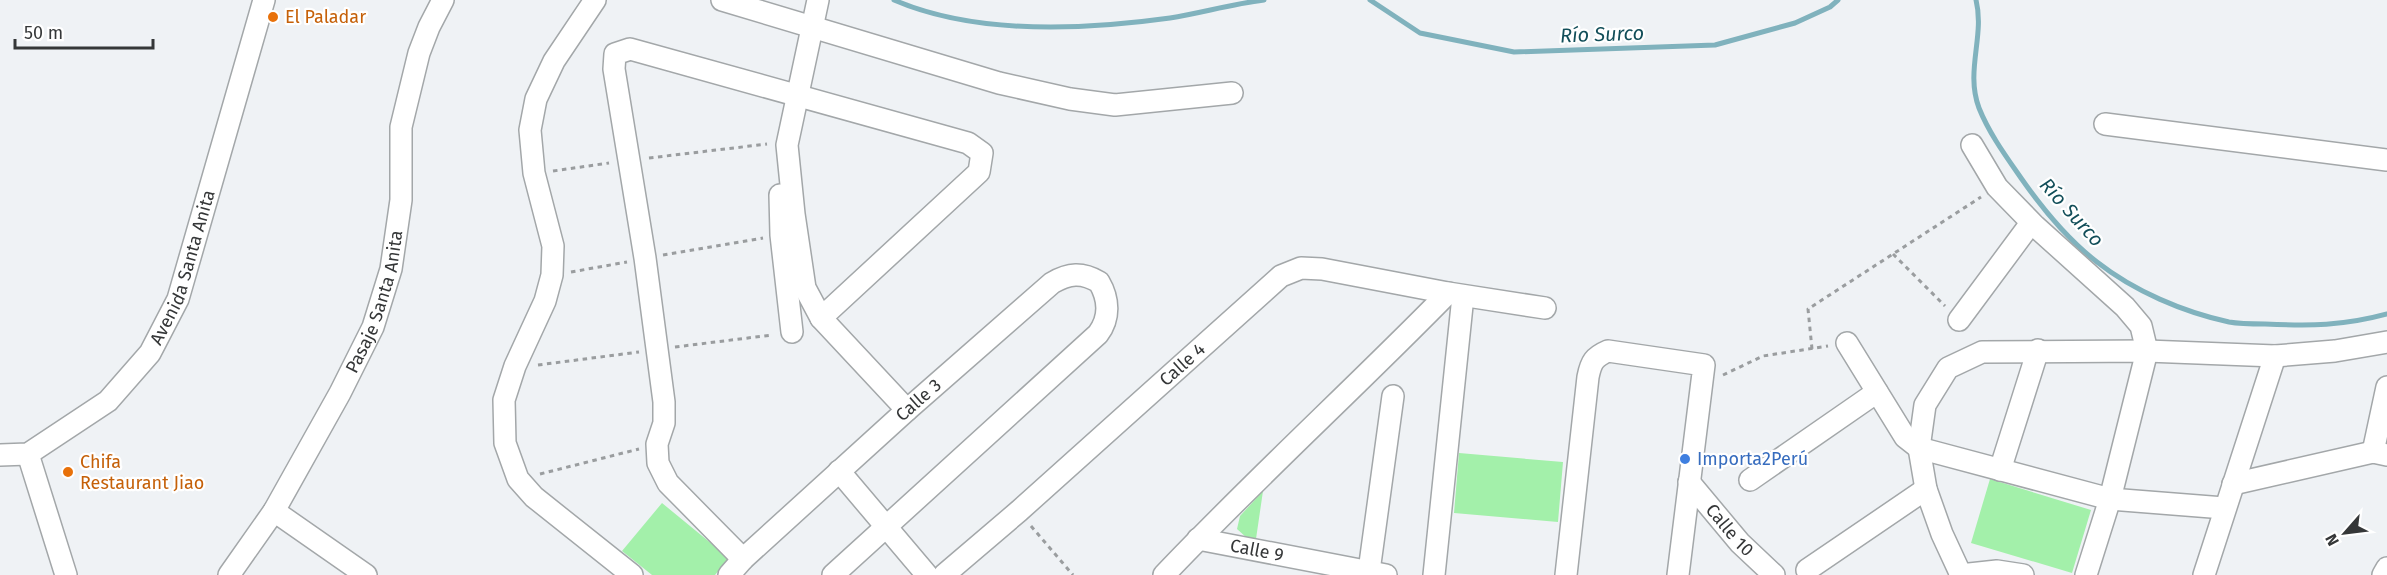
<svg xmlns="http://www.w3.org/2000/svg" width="2387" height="575" font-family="'Fira Sans',sans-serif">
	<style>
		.green { fill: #a3f0aa }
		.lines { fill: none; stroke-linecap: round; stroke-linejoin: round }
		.stream { stroke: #80b2bd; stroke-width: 5 }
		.minor-casing { stroke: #a3a7a9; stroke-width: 24 }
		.path { stroke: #9a9d9f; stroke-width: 3; stroke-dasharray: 4.5 4.5; stroke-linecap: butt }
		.minor { stroke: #fff; stroke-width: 21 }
		.food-dot { fill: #e8710a; stroke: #fff; stroke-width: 2 }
		.shop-dot { fill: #3f7fe0; stroke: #fff; stroke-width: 2 }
		.labels { text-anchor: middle; stroke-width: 4.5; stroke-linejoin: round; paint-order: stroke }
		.food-label { font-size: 18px; fill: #c56008; stroke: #fff; text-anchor: start }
		.street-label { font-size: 18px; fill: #353738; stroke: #fff }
		.shop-label { font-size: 18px; fill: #366cbe; stroke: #fff; text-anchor: start }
		.water-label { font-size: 20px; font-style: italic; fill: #124e59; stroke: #fff }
	</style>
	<rect width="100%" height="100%" fill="#eff2f5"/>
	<path class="green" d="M1459,453L1563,462L1558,522L1454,513Z
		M1990,479L2091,510L2072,573L1971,543Z
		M1263,491L1256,539L1247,538L1237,529L1240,516Z
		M662,503L729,558L715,575H652L622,551Z"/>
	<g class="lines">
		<path class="stream" d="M894,0C975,35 1084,30 1170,18C1201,13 1232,4 1264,0
			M1370,0L1420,33L1514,52L1715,45L1795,23L1830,7L1838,0
			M1976,0C1985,36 1965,71 1979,108C1989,133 2005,155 2021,178C2042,208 2067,239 2097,262C2134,291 2183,312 2229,322C2240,324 2254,324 2265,324C2310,326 2343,326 2387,314"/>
		<defs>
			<g id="minor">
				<path d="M595,0L554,61L536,99L530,130L534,173L553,246L552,275L545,301L515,366L504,400L505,443L518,479L534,497L632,575"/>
				<path d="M722,0L999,83L1070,99L1115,105L1232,93"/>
				<path d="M818,0L787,145L794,214L805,288L821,318L907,410"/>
				<path d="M2105,124L2387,160"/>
				<path d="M1972,145L1997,187L2035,226L2125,307L2141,326L2147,351L2110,499L2086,575"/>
				<path d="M780,195L781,235L792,332"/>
				<path d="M1959,320L2031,223"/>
				<path d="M1847,343L1905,437L1919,448L2110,499L2224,508"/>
				<path d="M2373,452L2387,387"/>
				<path d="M28,454L66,575"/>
				<path id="s1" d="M0,455L28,454L108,401L150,353L178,299L264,0"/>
				<path d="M2000,470L2038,350"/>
				<path d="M839,471L927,575"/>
				<path d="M1750,480L1877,392"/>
				<path id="s2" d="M1689,482L1740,543L1774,575"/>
				<path d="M2233,484L2373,452L2387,455"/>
				<path d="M274,511L366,575"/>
				<path id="s3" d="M1198,539L1386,575"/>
				<path d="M743,559L668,483L658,463L657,444L664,423V402L645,258L614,69L615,54L630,49L968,143L982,153L979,172L821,318"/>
				<path d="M1807,570L1926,489"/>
				<path d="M1369,571L1393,396"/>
				<path id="s4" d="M229,575L274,511L340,393L373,327L391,269L401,200V127L419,53L429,27L443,0"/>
				<path id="s5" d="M729,575L743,559L907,410L1052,283C1069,273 1082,272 1099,282C1109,299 1110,318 1098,334L833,575"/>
				<path id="s6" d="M944,575L1019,511L1281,276L1301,268L1322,269L1448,293L1545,308"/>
				<path d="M1164,575C1256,478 1354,389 1448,293"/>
				<path d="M1434,575L1463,296"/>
				<path d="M1566,575L1588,377C1591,362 1594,357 1608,351L1704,365L1678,575"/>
				<path d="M1960,575L1997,571L2023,575"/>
				<path d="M1961,575L1942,534L1926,489L1919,448L1925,405L1948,368L1982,352L2147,351L2275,356L2335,351L2387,342"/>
				<path d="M2204,575L2275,356"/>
				<path d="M2383,575L2387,568"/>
			</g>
		</defs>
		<use href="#minor" class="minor-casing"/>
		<path class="path" d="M649,158L767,144
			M553,171L609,163
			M1893,254L1945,306
			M663,255L763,238
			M571,272L627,262
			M675,347L772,335
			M1812,349L1808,309L1981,197
			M538,365L639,352
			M1723,375L1763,356L1828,346
			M540,474L639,449
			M1031,526L1073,575"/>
		<use href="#minor" class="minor"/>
	</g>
	<g class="food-dot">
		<circle cx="273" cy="17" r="6"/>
		<circle cx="68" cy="472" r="6"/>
	</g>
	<circle class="shop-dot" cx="1685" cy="459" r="6"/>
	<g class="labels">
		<g class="food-label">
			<text x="285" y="23">El Paladar</text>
			<text x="80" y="468">Chifa<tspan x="80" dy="21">Restaurant Jiao</tspan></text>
		</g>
		<g class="street-label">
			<text dy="6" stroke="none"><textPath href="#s1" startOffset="280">Avenida Santa Anita</textPath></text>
			<text dy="6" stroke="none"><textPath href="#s4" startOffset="312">Pasaje Santa Anita</textPath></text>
			<text dy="6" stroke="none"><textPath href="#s6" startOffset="318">Calle 4</textPath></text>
			<text dy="6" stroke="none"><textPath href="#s5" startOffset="258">Calle 3</textPath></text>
			<text dy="6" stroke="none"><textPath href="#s2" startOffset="63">Calle 10</textPath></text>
			<text dy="6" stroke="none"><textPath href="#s3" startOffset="60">Calle 9</textPath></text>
		</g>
		<g class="shop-label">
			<text x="1697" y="465">Importa2Perú</text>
		</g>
		<g class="water-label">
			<text transform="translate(1602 34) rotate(-2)" y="7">Río Surco</text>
			<text transform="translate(2072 212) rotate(48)" y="7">Río Surco</text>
		</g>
	</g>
	<g transform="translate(2345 533) rotate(242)" stroke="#ffffff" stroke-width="4.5" paint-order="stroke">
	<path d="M0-4.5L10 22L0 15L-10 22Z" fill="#353738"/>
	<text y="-9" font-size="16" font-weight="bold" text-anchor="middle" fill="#353738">N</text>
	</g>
	<path d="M15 39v9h138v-9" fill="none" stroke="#353738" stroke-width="3"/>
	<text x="24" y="39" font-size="18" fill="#353738" stroke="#ffffff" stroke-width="4.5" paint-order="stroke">50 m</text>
</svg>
